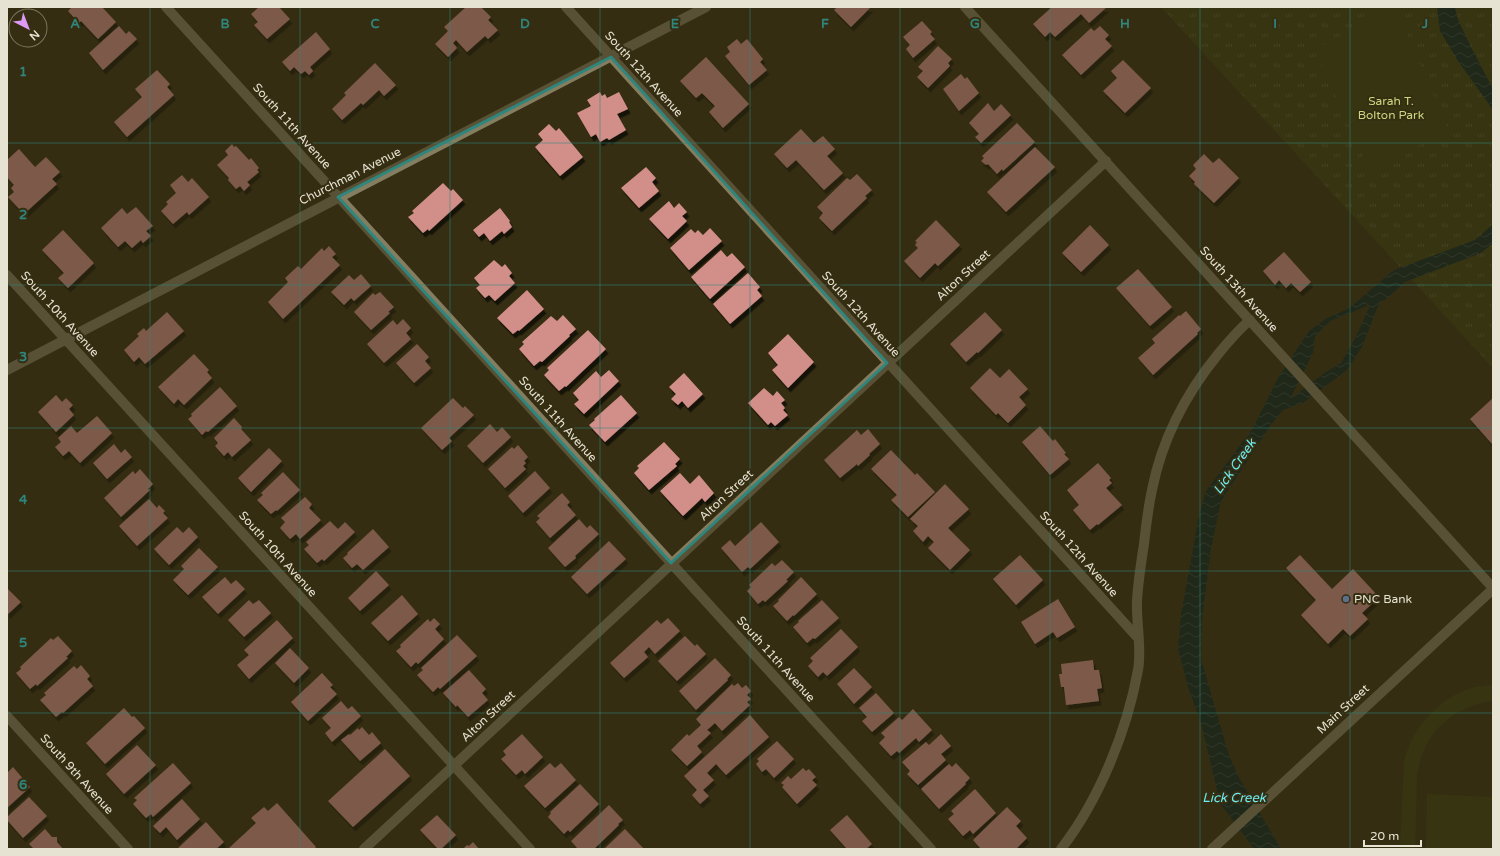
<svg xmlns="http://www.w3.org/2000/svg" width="1500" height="856" font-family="'Varela Round',sans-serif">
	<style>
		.grass { fill: url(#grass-tufts) }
		.pitch { fill: #3a3e11 }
		.water { fill: url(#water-waves); fill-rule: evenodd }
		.building { fill: #d28f8a; filter: url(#shadow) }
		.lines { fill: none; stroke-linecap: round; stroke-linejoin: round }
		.street { stroke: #847d5f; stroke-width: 10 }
		.secondary { stroke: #847d5f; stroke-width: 10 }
		.marked { fill: none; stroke: #2f867d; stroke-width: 3; stroke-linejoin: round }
		.grid { fill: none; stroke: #2f867d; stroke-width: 1; stroke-opacity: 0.55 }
		.service-dot { fill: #5c6f8a; stroke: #352e12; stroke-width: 1.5 }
		.labels { text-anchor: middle; stroke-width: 4; stroke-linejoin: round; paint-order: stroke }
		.street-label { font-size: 12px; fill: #e7e3d2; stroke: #352e12 }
		.park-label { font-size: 12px; fill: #ccd880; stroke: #352e12 }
		.poi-label { font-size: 12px; fill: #e7e3d2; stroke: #352e12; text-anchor: start }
		.water-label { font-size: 13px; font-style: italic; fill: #6dedf1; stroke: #352e12 }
		.grid-label { font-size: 13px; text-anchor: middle; font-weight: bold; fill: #2f867d; stroke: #352e12; stroke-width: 4; stroke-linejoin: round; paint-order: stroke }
	</style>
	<defs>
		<pattern id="grass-tufts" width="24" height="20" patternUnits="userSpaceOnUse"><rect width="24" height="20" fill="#3a3e11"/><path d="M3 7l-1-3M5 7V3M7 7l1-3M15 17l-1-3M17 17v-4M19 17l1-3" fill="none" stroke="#565a33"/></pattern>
		<pattern id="water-waves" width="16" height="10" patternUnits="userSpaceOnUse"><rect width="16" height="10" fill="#072324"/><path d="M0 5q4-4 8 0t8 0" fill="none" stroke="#2b4343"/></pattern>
		<filter id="shadow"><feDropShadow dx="2.5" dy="4.5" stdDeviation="0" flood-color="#0009"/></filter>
	</defs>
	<rect width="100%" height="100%" fill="#352e12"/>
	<path class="grass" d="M1161,7H1493V368Z"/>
	<path class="pitch" d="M1395,8L1449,130L1369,170L1315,49Z
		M1493,685V700C1452,708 1423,732 1417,775L1415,849H1400L1404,763C1410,731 1439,697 1472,688C1478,686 1486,686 1493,685Z
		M1427,794L1493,797V849H1426Z"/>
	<path class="water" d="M1437,7H1455L1458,20L1472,49L1493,89V110L1458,61L1440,31Z
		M1493,224V243L1481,253L1405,282L1385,300L1380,301L1362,347L1347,370L1303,403L1283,410L1270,426L1221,501L1211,549L1202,618L1201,659L1228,752L1238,776L1281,849H1254L1220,803L1201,723L1188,687L1178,649L1181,615L1199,515L1206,491L1253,428L1278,378L1309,331L1327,318L1348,309L1394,270L1475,240ZM1370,305L1356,337L1341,363L1326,372L1290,399L1313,353L1315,336L1330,321Z"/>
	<path class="building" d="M72,7H102L116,22L98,39L81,21L79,23L68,11Z
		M259,7H279L290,19L267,39L254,25L258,22L251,14Z
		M466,7H481L491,17L488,20L498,30L488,39L485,36L467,52L456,40L453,43L457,48L448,57L435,44L448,31L444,27Z
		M837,7H871L851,27L834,10Z
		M1052,7H1107L1089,23L1081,14L1055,37L1050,32L1045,37L1033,24Z
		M922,21L932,32L930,34L935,39L913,58L906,49L910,45L903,37Z
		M119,26L126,34L129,31L137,39L103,70L89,53Z
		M1100,26L1109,35L1105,39L1112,46L1081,75L1062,55L1091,28L1094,31Z
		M316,32L330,49L310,67L313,71L309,75L305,71L301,74L294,67L290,71L282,62Z
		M737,39L741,44L747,39L763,59L760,62L767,70L749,85L725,56L730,52L727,47Z
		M938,46L952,59L948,63L950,66L928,88L917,77L923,71L918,67Z
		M706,57L749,104L723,128L709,112L715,106L702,93L696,98L680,81Z
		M1123,60L1151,88L1125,113L1103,91L1117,78L1111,71Z
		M375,63L396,85L384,96L379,90L363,105L361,103L342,120L332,109L346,95L344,93Z
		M157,70L170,84L167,87L174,95L127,137L114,122L142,97L135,89Z
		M961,74L965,79L967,77L979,93L959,111L943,89Z
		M600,92L602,96L605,94L607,98L619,92L628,109L617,114L626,130L609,140L607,138L600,142L596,134L591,137L577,113L591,106L587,100Z
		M988,103L994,111L1001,104L1011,115L981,143L975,137L979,134L969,123Z
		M1017,123L1035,142L1003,171L1002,169L997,174L988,164L986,165L981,161L984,158L982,156Z
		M549,124L556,131L559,128L583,157L560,176L535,147L543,140L538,134Z
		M801,129L814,143L823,136L835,149L827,156L843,173L824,190L796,160L787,168L774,154Z
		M232,144L234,147L236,146L249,160L251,158L259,168L257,170L259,172L247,182L250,185L244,191L240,186L236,189L228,180L229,178L217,165L228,155L225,151Z
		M1035,147L1055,167L1006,212L987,192Z
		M19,149L35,167L46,157L60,172L52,179L57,184L24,214L8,197L14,192L11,188L14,185L7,177V160Z
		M1204,154L1213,163L1219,158L1239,178L1214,203L1194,184L1195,182L1189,176L1196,169L1193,165Z
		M646,167L656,178L652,182L659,191L639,208L621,188Z
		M857,174L872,190L865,196L867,198L832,231L819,218L823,213L817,207L847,178L850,180Z
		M182,175L188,182L192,178L209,197L189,215L187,212L173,224L161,211L168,204L166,202L176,193L170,185Z
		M443,183L451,191L453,189L463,200L429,231L428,229L423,233L408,217L414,213L412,211Z
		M669,201L674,208L679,203L687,212L682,216L687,221L668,239L649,219Z
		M136,207L153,226L146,231L151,236L143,243L141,240L132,248L125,241L118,247L101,228L122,208L127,214Z
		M500,208L510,221L509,222L512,227L504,234L502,231L490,241L484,233L479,237L473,230Z
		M936,220L960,245L938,266L935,263L920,278L904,261L918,248L915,245L917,242L915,241Z
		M1090,225L1109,245L1081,272L1062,253Z
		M710,228L722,241L689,270L670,248L691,229L695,233L698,230L703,235Z
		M63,230L94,263L68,288L58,278L64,273L42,250Z
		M329,246L336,254L332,257L340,265L283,319L268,302L288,282L285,278L298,266L301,269L322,248L324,251Z
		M721,250L727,257L732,253L745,267L710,299L691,277Z
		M1284,252L1311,282L1300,292L1291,283L1286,288L1279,280L1275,285L1263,271Z
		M494,260L502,267L505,264L512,273L509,276L515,283L495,301L489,295L485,298L476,288L480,285L474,278Z
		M1138,269L1172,307L1150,326L1116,288Z
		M748,273L760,287L757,290L762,296L730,324L713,304Z
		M361,274L371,286L354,301L351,298L344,305L331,292L349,275L354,280Z
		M527,290L544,309L519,331L518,330L513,334L497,318Z
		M380,292L394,307L388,312L390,313L371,330L354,312L373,293L375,295Z
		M1186,311L1201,329L1197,333L1198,334L1153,375L1138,358L1155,343L1152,339L1179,315L1180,316Z
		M167,312L184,331L145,364L139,357L134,362L124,350L139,336L137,334L144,328L146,331Z
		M985,312L1002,330L978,353L977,352L966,362L950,344Z
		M563,315L576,329L569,335L570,336L542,362L540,361L534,366L519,349L524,344L522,342L551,316L557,321Z
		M403,319L411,328L406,333L411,339L384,363L367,344L393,320L397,325Z
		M588,330L606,349L566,387L565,386L559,391L544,375L549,370L547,368Z
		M788,334L814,362L788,388L772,370L778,365L768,353Z
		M417,344L429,357L425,361L431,368L414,383L396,363Z
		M194,354L209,370L207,372L212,378L184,405L178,399L174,404L158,387Z
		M990,368L1000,378L1009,369L1028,389L1019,397L1026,405L1008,423L998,413L996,415L970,388Z
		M609,370L619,381L584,414L574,404L579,400L573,393L596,371L601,377Z
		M684,373L703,394L688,408L682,401L678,405L671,399L676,394L669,387Z
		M220,387L237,406L208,432L206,431L202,435L188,419L192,416L191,414Z
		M764,388L773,396L777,391L785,400L781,403L785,408L783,410L788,415L775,426L771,422L768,425L748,403Z
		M56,395L62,402L66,398L73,405L69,409L74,415L56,432L38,412Z
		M621,395L637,413L605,442L589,425L595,420L594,419Z
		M453,398L463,408L465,406L474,415L449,438L452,441L442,450L421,428Z
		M1493,398V445L1470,419Z
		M97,416L112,433L80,463L69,451L63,456L55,447L61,442L58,438L71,426L77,433Z
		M234,418L242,427L241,429L251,440L232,457L228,452L224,456L215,446L218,443L214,438Z
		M490,424L497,432L502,427L511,437L483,463L467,446Z
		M1040,426L1053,441L1055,439L1066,453L1064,454L1069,459L1050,475L1022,442Z
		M868,429L880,444L869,454L870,455L858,466L857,464L840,478L824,460L857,430L861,435Z
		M664,442L680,459L675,464L677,466L649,490L634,473L639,468L637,466Z
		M114,444L121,453L125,449L132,457L107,479L93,463Z
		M518,445L528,457L524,461L526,463L523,466L526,469L505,488L488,469L512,447L514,449Z
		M269,448L282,461L251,492L238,478Z
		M891,450L915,475L917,473L935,492L908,517L891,500L897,495L871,469Z
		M1098,463L1111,478L1109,480L1112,483L1106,488L1122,505L1098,525L1097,524L1090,530L1073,510L1079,505L1067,490Z
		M140,469L153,484L148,489L150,490L121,517L104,498L133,471L135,474Z
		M535,471L550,488L523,513L508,496Z
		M283,472L300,490L277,511L276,510L271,514L257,500L263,495L261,493Z
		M680,473L690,484L699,475L714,493L705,502L702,498L683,516L660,491Z
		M945,484L969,509L948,528L970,550L950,570L928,548L934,542L928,536L923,542L913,531L918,526L910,519Z
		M562,493L570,502L567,505L576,515L550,538L536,522L540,518L537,516Z
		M305,497L312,504L309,508L321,520L300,539L296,534L290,539L280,528L285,522L281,518Z
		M149,499L157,508L159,505L165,511L163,513L168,518L137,546L119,526Z
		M579,519L587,528L590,525L599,534L575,556L576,558L565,567L548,548Z
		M330,521L338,529L345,522L355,532L324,561L322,559L317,563L304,549L309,545L306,542Z
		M761,522L779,542L750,569L748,567L742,572L721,548L730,540L735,546Z
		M177,527L183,533L189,527L198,537L169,565L154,549Z
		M373,529L389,547L363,570L357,564L352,568L343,558L348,554L347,553Z
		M609,541L626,559L587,594L571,577Z
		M199,548L218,567L188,595L173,580L184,569L181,566Z
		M1020,555L1043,580L1016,605L993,579Z
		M1300,555L1332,589L1353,569L1379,597L1362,613L1368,619L1350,636L1343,629L1328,644L1301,615L1316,600L1286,568Z
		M782,560L794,572L786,580L788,581L765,602L763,600L758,604L747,591L751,587L749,585L772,563L775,566Z
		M376,571L389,585L360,611L348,598Z
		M225,577L231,584L236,580L245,589L218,614L202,597Z
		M801,577L817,594L794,616L793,615L787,621L773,606L779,601L778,600Z
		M7,588L21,602L7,615Z
		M402,595L418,614L388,641L371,623Z
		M1058,599L1075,627L1057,638L1053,632L1035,644L1021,622Z
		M249,600L253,604L259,600L271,613L244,637L228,620Z
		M822,600L839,618L815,639L813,638L807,643L793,627L799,622L798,621Z
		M434,618L440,624L435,629L444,639L418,664L416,662L411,667L396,651L401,647L400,645L428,619L430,622Z
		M668,618L680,631L655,654L649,647L644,652L648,657L624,678L610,663L657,620L661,624Z
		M277,620L293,638L249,679L237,665L249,655L244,650Z
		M841,629L858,647L827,676L823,672L818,677L808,666L813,661L810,658Z
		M457,635L477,656L440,689L438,687L433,692L417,675L423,670L421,668Z
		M58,636L72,651L66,657L68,658L37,686L36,684L30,689L16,673L21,669L20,667L51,638L53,640Z
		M685,636L695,646L697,644L706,654L677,681L658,661Z
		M290,648L309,668L294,683L275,663Z
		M715,658L731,675L727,679L728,680L696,710L679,691Z
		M1093,660L1094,670H1099L1102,688L1097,689L1099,701L1066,705L1064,687H1061L1059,674H1062L1061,664Z
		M81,665L90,676L87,679L93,686L63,713L62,712L56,717L40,700L46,695L44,693L74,666L77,669Z
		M854,668L872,687L854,704L837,684Z
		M469,670L486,689L482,693L488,700L468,717L457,705L456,707L443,693Z
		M322,673L333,685L330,687L337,694L308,721L291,702Z
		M738,683L742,688L746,685L751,691L747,695L751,699L747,702L750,705L722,731L715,723L707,730L711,733L697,746L702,752L687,766L671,750L687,734L689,736L701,725L696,719L732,684L734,686Z
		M876,693L894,713L872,732L862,721L867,717L859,708Z
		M341,701L348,709L352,706L361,716L332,742L325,733L331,728L322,718Z
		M124,708L132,717L134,716L145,728L105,764L86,743Z
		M913,709L932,730L919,742L916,738L899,753L897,751L891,756L879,743L885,737L881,733L899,717L902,720Z
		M750,715L769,737L726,775L716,764L707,773L714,780L703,790L709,796L700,804L692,795L697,790L684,776Z
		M362,727L369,735L372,732L381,743L360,761L341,740L349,734L350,735L358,728L359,730Z
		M522,734L543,757L525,774L522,770L516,775L501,759L506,755L503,751Z
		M941,734L951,746L941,754L946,760L918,785L907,774L910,771L902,762L926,742L929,745Z
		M777,741L794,759L774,778L766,769L762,772L756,764L759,761L757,759Z
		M137,745L156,765L124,794L106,774Z
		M385,749L410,776L353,827L328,801Z
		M173,763L191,783L153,817L151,814L146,818L133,804L137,800L134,798Z
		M550,763L555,768L561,763L576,780L545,808L524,786Z
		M956,763L970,778L965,783L966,784L939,809L921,789L949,764L952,767Z
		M13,767L30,787L7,808V773Z
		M803,768L806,771L809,769L816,777L812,780L817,785L797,804L782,787L784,785L781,783L788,776L791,779Z
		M580,784L599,804L570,832L568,830L564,834L548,817L551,813L550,812Z
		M975,789L996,813L973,834L970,830L963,836L948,819L954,814L951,811Z
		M29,797L47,816L23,838L7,820V817Z
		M182,799L200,819L177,840L166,827L160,833L153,826Z
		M277,803L316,847L314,849H230L229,848L256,823L251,818L264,807L268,811Z
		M609,805L623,820L618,824L619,825L594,849H578L571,841Z
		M1007,807L1021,821L1016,826L1027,838L1016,849H981L973,840Z
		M437,815L456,835L441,849H438L420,830Z
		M847,815L872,844L866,849H847L830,830Z
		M206,822L224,842L216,849H177Z
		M45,829L52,837H57V842L63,849H34L29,844Z
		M625,829L644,849H604Z
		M473,842L479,849H463L467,845L469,846Z"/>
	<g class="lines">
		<path class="street" d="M166,7L931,849
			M566,7L1138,638
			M7,275L530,849
			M364,849L1106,161
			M1061,849C1099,800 1127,731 1138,670C1142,649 1136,622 1137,601C1138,582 1141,563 1144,544C1146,526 1148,508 1152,490C1162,439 1187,392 1219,353C1229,341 1238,330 1250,320"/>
		<path class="secondary" d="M965,7L1493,588
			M7,370L706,7
			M7,716L128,849
			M1212,849L1493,589"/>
	</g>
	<path d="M0 0H1500V856H0ZM611,57L887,363L671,563L338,197Z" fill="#352e12" fill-opacity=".55" fill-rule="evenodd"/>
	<path class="marked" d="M611,57L887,363L671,563L338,197Z"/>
	<path class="grid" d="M150,7V849M300,7V849M450,7V849M600,7V849M750,7V849M900,7V849M1050,7V849M1200,7V849M1350,7V849M7,143H1493M7,285H1493M7,428H1493M7,571H1493M7,713H1493"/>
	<circle class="service-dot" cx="1346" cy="599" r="4"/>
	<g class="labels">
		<g class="street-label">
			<text transform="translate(644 74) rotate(48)" y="4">South 12th Avenue</text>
			<text transform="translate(292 126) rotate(48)" y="4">South 11th Avenue</text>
			<text transform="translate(350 176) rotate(-27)" y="4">Churchman Avenue</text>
			<text transform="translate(963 275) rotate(-43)" y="4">Alton Street</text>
			<text transform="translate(1239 289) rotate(48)" y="4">South 13th Avenue</text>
			<text transform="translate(60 314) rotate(48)" y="4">South 10th Avenue</text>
			<text transform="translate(861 314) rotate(48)" y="4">South 12th Avenue</text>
			<text transform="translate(558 419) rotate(48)" y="4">South 11th Avenue</text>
			<text transform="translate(726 495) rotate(-43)" y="4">Alton Street</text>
			<text transform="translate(278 554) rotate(48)" y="4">South 10th Avenue</text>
			<text transform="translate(1079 554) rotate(48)" y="4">South 12th Avenue</text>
			<text transform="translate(776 659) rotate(48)" y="4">South 11th Avenue</text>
			<text transform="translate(1343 709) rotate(-43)" y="4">Main Street</text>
			<text transform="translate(488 716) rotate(-43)" y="4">Alton Street</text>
			<text transform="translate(77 774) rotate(48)" y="4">South 9th Avenue</text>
		</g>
		<g class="park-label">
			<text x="1391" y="105">Sarah T.<tspan x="1391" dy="14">Bolton Park</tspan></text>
		</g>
		<g class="poi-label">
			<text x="1354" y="603">PNC Bank</text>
		</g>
		<g class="water-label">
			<text transform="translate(1234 466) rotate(-55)" y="5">Lick Creek</text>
			<text x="1234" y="802">Lick Creek</text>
		</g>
	</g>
	<g class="grid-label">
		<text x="75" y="28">A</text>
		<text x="225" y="28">B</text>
		<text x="375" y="28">C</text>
		<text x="525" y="28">D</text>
		<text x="675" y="28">E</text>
		<text x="825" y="28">F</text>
		<text x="975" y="28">G</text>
		<text x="1125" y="28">H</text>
		<text x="1275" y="28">I</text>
		<text x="1425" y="28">J</text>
		<text x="23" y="76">1</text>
		<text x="23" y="219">2</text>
		<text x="23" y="361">3</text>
		<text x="23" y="504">4</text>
		<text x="23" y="647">5</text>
		<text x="23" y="789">6</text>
	</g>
	<rect width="1500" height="856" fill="none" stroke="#e7e3d2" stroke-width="16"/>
	<g transform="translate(28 28) rotate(138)"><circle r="19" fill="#352e12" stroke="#7c765f"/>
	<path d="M0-3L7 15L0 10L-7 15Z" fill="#dc99f5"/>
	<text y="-6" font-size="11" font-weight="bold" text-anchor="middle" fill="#e7e3d2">N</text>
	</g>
	<path d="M1364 840v6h57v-6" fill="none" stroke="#e7e3d2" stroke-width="2"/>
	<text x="1370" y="840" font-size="12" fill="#e7e3d2" stroke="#352e12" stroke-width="3" paint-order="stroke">20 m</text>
</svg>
